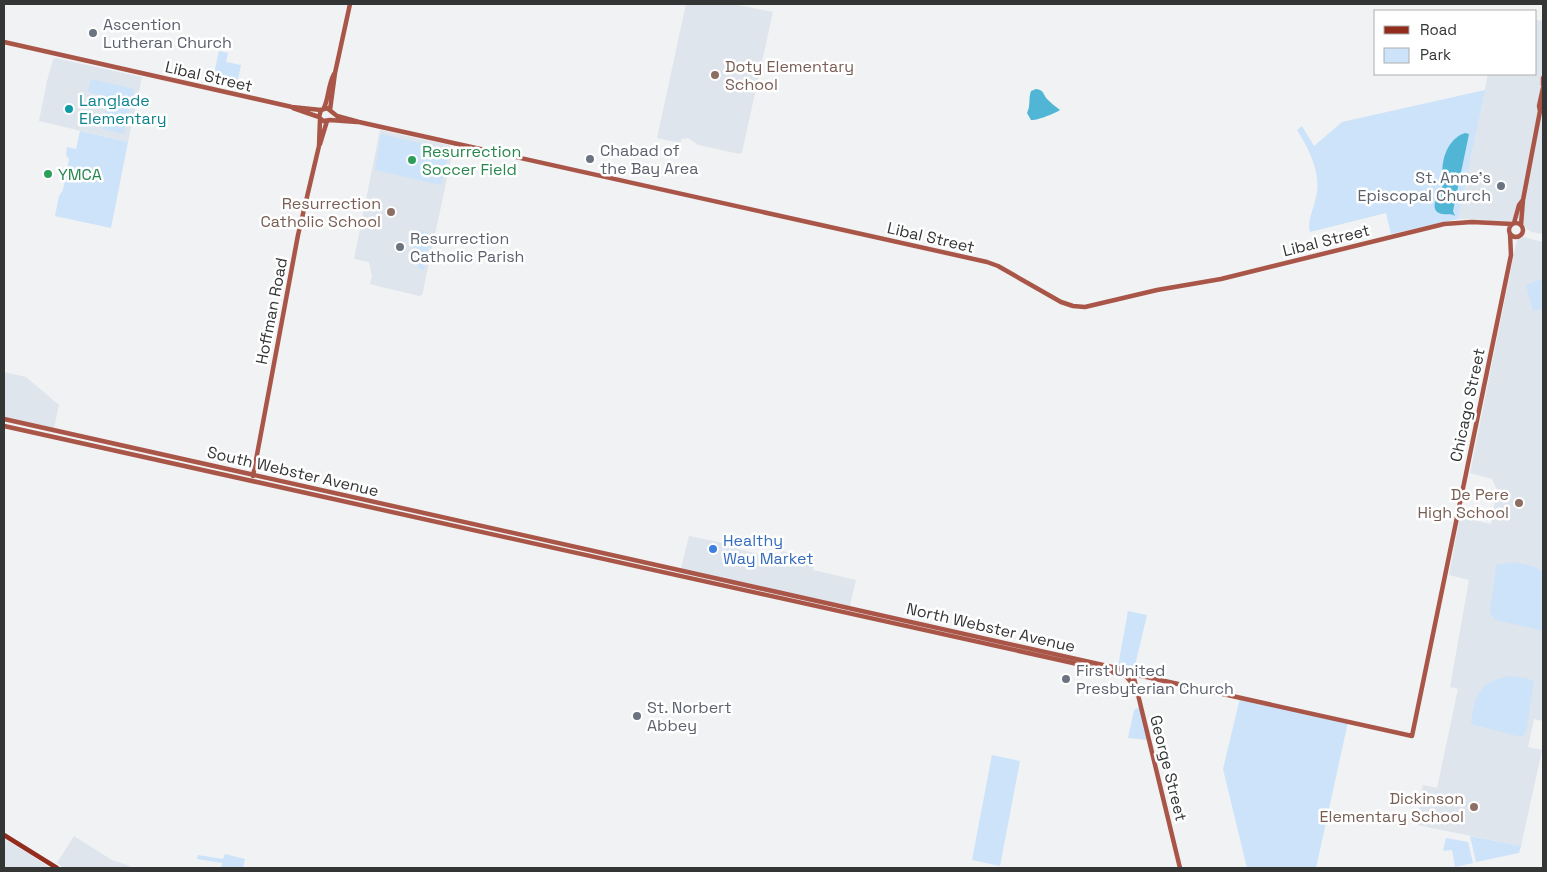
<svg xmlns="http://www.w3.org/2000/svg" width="1547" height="872" font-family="'Space Grotesk',sans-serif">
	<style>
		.built { fill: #dfe5ec }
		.green { fill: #cce3fa }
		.water { fill: #51b5d6 }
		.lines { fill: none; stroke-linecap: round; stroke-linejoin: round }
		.secondary { stroke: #a95648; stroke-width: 4.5 }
		.primary { stroke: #922d1e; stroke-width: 4.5 }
		.worship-dot { fill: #6b7280; stroke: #fff; stroke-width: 2 }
		.education-dot { fill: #8d6e63; stroke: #fff; stroke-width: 2 }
		.culture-dot { fill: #0f9aa8; stroke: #fff; stroke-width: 2 }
		.leisure-dot { fill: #2e9e5b; stroke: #fff; stroke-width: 2 }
		.shop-dot { fill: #3f7fe0; stroke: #fff; stroke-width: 2 }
		.labels { text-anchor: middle; stroke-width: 5; stroke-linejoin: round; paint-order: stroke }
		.worship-label { font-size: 16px; fill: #5b616d; stroke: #fff; text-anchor: start }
		.education-label { font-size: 16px; fill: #785e54; stroke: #fff; text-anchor: end }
		.street-label { font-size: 16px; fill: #343535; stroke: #fff }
		.culture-label { font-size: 16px; fill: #0d838f; stroke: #fff; text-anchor: start }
		.leisure-label { font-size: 16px; fill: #27864d; stroke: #fff; text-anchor: start }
		.shop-label { font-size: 16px; fill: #366cbe; stroke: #fff; text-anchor: start }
	</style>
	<rect width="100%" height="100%" fill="#f0f2f3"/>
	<path class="built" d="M686,4H733L773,12L742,152L740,154L698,145L688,138L682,139L680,143L657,138Z
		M1536,20L1543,21V234L1531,232L1526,228L1523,223L1515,221L1505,223L1483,220L1458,219L1488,74H1536Z
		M55,58L142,77L128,142L39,121L47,81L53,60Z
		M380,130L448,145L451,147L453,150L423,291L422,295L419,296L370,284L372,276L369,262L354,259Z
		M1523,237L1543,242V721L1534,719L1528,747L1542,750L1521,846L1417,825L1423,785L1437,788L1458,689L1450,687L1469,580L1449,575L1460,517L1491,524L1497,490L1492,479L1470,473L1516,244L1518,239Z
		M4,372L26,377L59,405L54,428L4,417Z
		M689,536L738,546V549L780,559L782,551L815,559L813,570L856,580L849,610L680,573Z
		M74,836L112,860L130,866L129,868H64L57,863Z
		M4,839L28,853L51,868H4Z"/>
	<path class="green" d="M219,51L228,53L226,62L241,65L236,89L212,83Z
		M91,79L134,89L124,134L102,129L109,97L88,92Z
		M1485,90L1458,219L1391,234L1386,213L1310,232C1307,221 1313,211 1315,201C1323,176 1310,151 1297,130L1302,126L1314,146L1342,122Z
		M80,131L128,142L111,228L55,216L59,196L63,190L69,159L66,155L67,147L76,149Z
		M381,134L450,150L441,185L375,170Z
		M419,230L431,234L424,270L419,269C414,255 410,244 419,230Z
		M1543,279V308L1533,311L1526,285Z
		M1514,562L1536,567L1543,573V628L1541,630L1495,620L1490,612L1496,565Z
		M1128,611L1147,615L1134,670L1118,666Z
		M1510,676L1526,678L1534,682L1526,733L1521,737L1471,724C1474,696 1479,681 1510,676Z
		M1240,698L1348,722L1316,868H1247L1223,769Z
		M1141,706L1149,740L1128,738L1134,710Z
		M992,755L1020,761L1000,866L972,860Z
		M1470,836L1521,846L1519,853L1476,862Z
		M1446,838L1468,842L1473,863L1455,867L1452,850L1443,851Z
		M225,854L245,859L243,868H221L222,863L197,859L198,855L223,859Z"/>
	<path class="water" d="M1036,89C1044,90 1043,94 1047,99C1051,103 1056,107 1060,110C1056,113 1036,121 1031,120L1027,113C1031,105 1028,99 1031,91Z
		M1465,133L1469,134L1453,211L1455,216C1450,213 1448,215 1443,214C1425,211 1441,191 1444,183C1439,165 1446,139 1465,133Z"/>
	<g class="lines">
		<path class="secondary" d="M4,42L292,107L321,110L327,108L337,116L359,122L987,262L998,266L1061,302L1073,306L1085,307L1157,290L1221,279L1444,224L1472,222L1512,224
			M1543,78V85
			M293,108L319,117
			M324,108C329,97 328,85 334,74
			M321,110L319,117L323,121L330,120L357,122
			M330,110L335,73L350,4
			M1540,111L1539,106L1543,88
			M320,144L327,121
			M1514,223L1519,205L1522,201
			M1509 230a7 7 0 1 1 14 0a7 7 0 1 1-14 0Z
			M1521,225L1523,200L1540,111L1543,104
			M4,419L1130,671L1133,674
			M4,426L1073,663L1124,675L1133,674L1412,736L1511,255L1510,234
			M253,476L298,235L319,146L320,119
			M1133,674L1180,868
			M1125,675L1131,682L1135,694"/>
		<path class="primary" d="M4,835L57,868"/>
	</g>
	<g class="worship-dot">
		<circle cx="93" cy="33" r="5"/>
		<circle cx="590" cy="159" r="5"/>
		<circle cx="1501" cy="186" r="5"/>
		<circle cx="400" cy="247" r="5"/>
		<circle cx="1066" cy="679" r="5"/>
		<circle cx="637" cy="716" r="5"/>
	</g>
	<g class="education-dot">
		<circle cx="715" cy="75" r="5"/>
		<circle cx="391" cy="212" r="5"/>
		<circle cx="1519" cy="503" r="5"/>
		<circle cx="1474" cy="807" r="5"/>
	</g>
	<circle class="culture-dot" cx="69" cy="109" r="5"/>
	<g class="leisure-dot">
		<circle cx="412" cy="160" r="5"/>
		<circle cx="48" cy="174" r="5"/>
	</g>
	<circle class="shop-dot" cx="713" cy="549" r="5"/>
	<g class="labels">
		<g class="worship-label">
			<text x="103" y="30">Ascention<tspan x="103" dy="18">Lutheran Church</tspan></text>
			<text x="600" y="156">Chabad of<tspan x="600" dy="18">the Bay Area</tspan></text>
			<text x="1491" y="183" text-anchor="end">St. Anne's<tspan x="1491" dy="18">Episcopal Church</tspan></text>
			<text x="410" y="244">Resurrection<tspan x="410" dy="18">Catholic Parish</tspan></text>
			<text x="1076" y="676">First United<tspan x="1076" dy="18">Presbyterian Church</tspan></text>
			<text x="647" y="713">St. Norbert<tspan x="647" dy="18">Abbey</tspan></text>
		</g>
		<g class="education-label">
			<text x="725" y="72" text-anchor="start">Doty Elementary<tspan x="725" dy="18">School</tspan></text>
			<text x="381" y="209">Resurrection<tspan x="381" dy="18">Catholic School</tspan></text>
			<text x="1509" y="500">De Pere<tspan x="1509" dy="18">High School</tspan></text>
			<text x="1464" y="804">Dickinson<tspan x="1464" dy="18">Elementary School</tspan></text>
		</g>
		<g class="street-label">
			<text transform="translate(209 76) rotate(13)" y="6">Libal Street</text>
			<text transform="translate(931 237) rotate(13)" y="6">Libal Street</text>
			<text transform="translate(1326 240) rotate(-14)" y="6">Libal Street</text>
			<text transform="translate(271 311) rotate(-79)" y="6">Hoffman Road</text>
			<text transform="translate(1467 405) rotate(-78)" y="6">Chicago Street</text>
			<text transform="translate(293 471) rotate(13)" y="6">South Webster Avenue</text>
			<text transform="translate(991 627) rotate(13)" y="6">North Webster Avenue</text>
			<text transform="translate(1169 768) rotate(76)" y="6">George Street</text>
		</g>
		<g class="culture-label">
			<text x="79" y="106">Langlade<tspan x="79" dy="18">Elementary</tspan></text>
		</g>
		<g class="leisure-label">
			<text x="422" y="157">Resurrection<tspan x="422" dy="18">Soccer Field</tspan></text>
			<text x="58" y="180">YMCA</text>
		</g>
		<g class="shop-label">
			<text x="723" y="546">Healthy<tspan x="723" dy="18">Way Market</tspan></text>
		</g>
	</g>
	<rect width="1547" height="872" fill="none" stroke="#343535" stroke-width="10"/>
	<rect x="1374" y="10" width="162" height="65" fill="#ffffff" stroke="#aeaeae"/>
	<rect x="1384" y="26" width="25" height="8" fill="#922d1e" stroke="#aeaeae"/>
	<text x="1420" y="35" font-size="15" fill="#343535">Road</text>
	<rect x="1384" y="48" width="25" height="15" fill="#cce3fa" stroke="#aeaeae"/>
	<text x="1420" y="60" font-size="15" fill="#343535">Park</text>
</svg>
